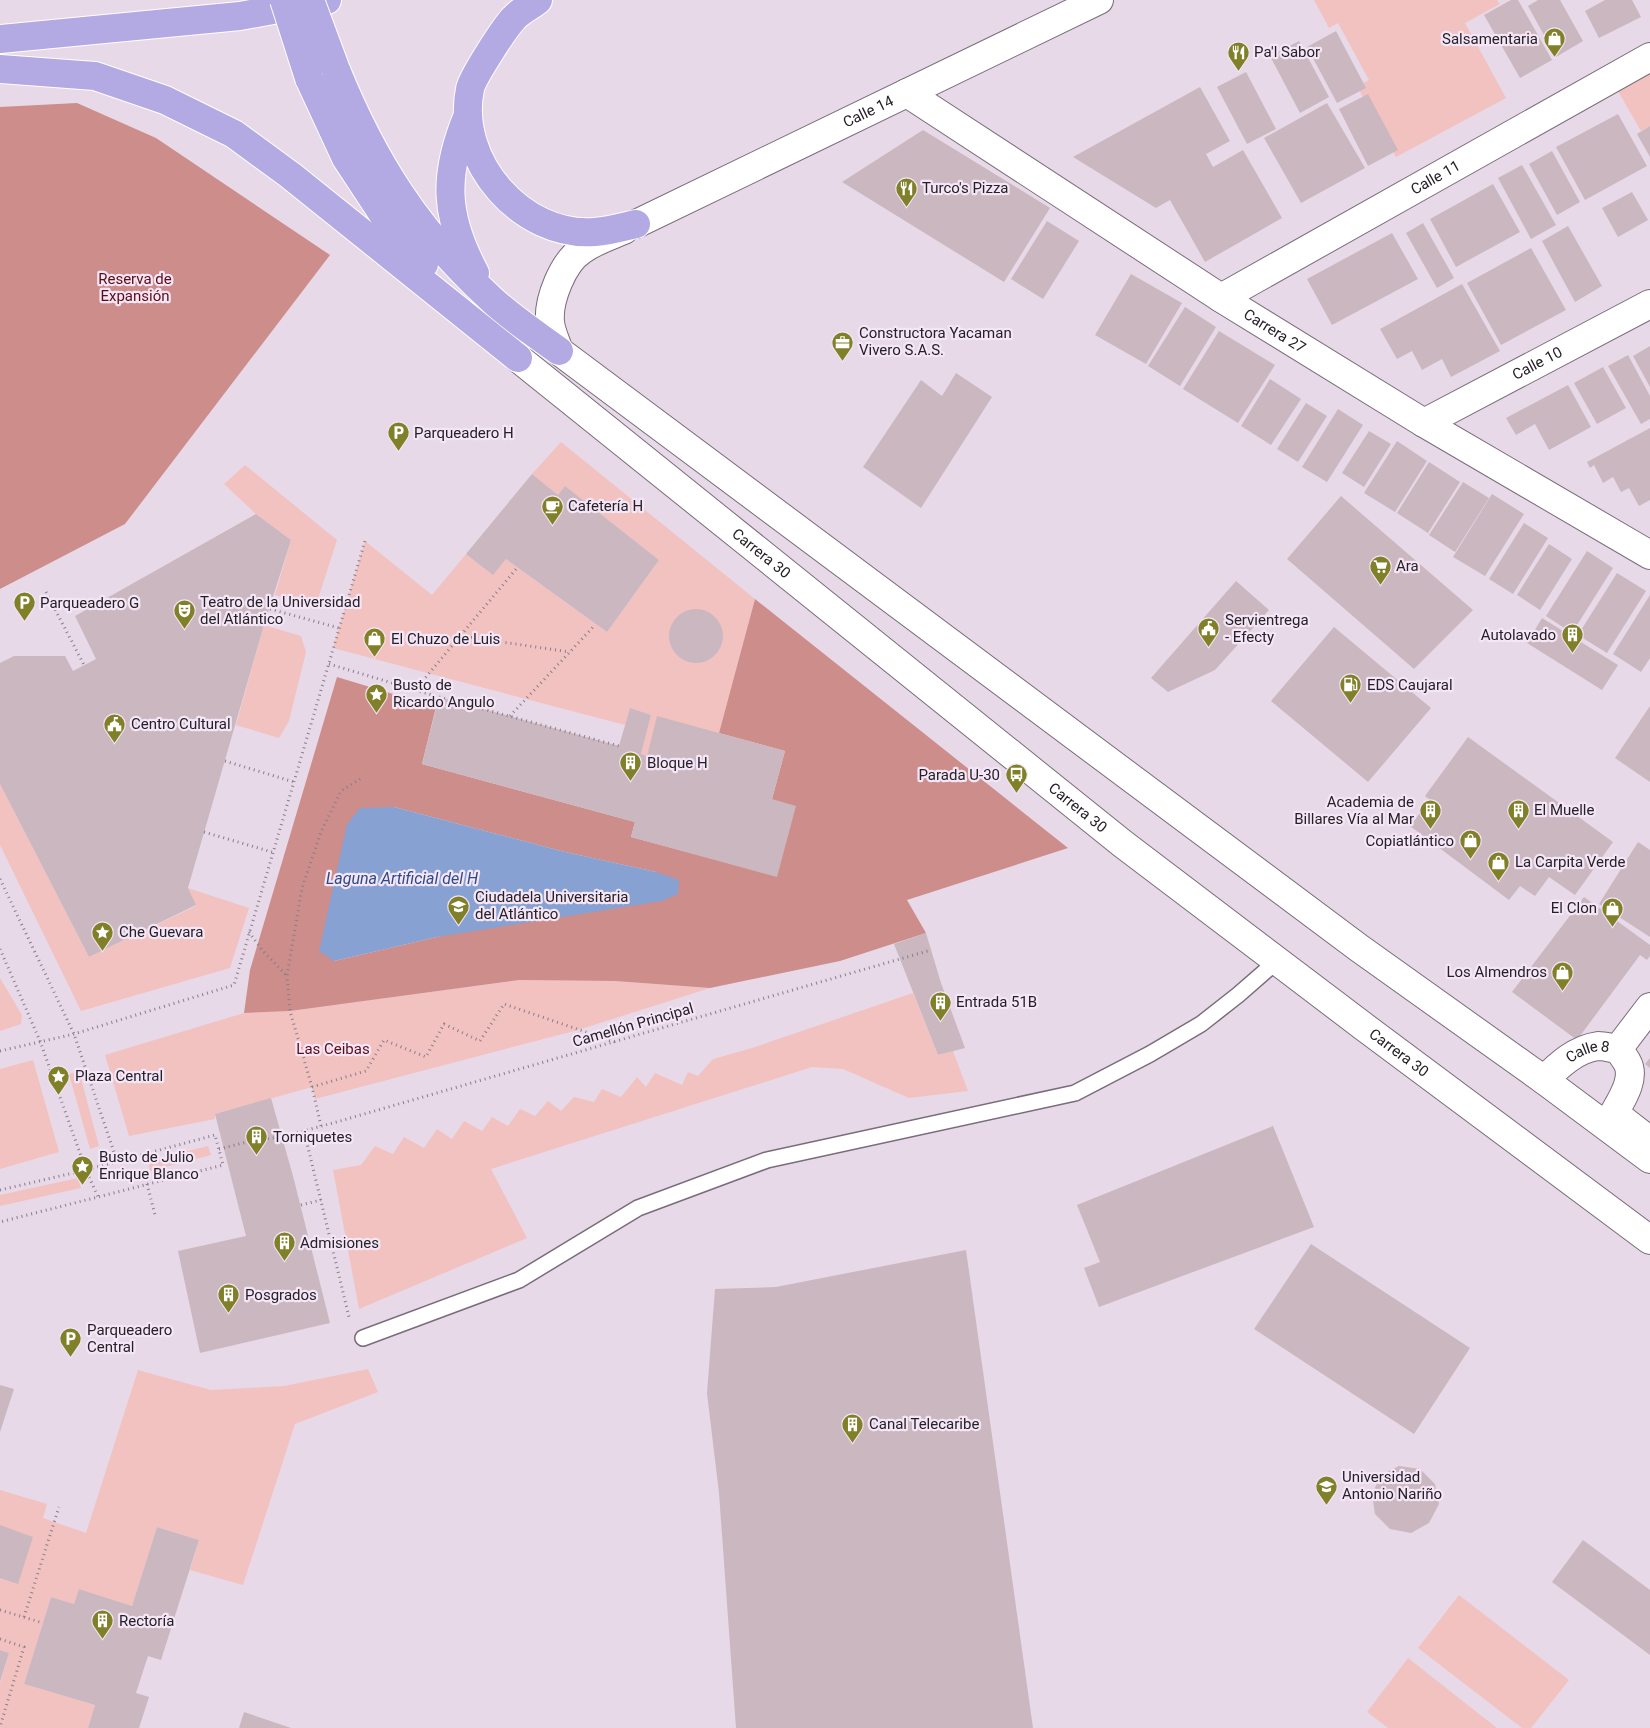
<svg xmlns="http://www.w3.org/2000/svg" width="1650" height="1728" font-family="Roboto,sans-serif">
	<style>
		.green { fill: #f2c2c1 }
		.forest { fill: #cd8d8b; fill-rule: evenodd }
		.water { fill: #87a1d3 }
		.building { fill: #cbb7bf }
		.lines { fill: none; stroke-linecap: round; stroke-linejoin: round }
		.service-casing { stroke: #796d7a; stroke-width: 18 }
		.minor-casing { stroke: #796d7a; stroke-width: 30 }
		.tertiary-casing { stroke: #796d7a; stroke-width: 30 }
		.secondary-casing { stroke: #796d7a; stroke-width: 30 }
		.trunk-casing { stroke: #fff; stroke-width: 30 }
		.path { stroke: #887e89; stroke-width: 3; stroke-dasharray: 1 4; stroke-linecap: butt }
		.service { stroke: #fff; stroke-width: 15 }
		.minor { stroke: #fff; stroke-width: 28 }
		.tertiary { stroke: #fff; stroke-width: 28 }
		.secondary { stroke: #fff; stroke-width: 28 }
		.trunk { stroke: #b4aae3; stroke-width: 28 }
		.trunk-bridge-casing { stroke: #fff; stroke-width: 30; stroke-linecap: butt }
		.trunk-bridge { stroke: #b4aae3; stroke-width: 28 }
		.labels { text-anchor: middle; stroke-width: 4.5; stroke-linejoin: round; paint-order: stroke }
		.poi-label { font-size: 15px; fill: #262127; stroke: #f4e6f6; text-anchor: start }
		.street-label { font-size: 15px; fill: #262127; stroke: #f4e6f6 }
		.park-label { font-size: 15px; fill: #5b0d16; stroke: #f4e6f6 }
		.water-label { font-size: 16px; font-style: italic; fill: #2c4a88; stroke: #f4e6f6 }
	</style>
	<rect width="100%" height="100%" fill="#e7d9e8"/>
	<path class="green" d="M1314,0H1497L1500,4L1465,23L1506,98L1396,157L1357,86L1369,80L1338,23L1329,28Z
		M1650,67V126L1641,131L1615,86Z
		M561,442L755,599L719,733L658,717L647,756L641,754L651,715L630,709L625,725L333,648L365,541L432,595L466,554L493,574L506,559L607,632L659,560L566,487L558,495L532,474Z
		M245,465L337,540L316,605L275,595L291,540L256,514L224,484Z
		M264,625L301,636L306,652L289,721L279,738L236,725Z
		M0,784L89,957L196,906L188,888L249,908L230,968L81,1011L0,845Z
		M0,978L22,1015L21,1024L0,1031Z
		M519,980L615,981L710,988L578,1030L315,1099L312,1087L215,1114V1119L129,1136L105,1055L244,1013L290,1011Z
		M913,993L938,1055L953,1051L968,1091L909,1098L843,1069L812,1067L491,1169L527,1238L359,1309L333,1170L361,1165L375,1146L393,1154L404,1137L424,1148L437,1129L452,1139L464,1121L482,1131L492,1117L508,1126L520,1109L535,1116L548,1101L561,1111L574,1097L594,1102L602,1089L621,1097L637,1077L646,1087L655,1073L682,1085L688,1072L698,1076L713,1059L752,1048Z
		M33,1060L59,1152L0,1169V1069Z
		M79,1071L99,1146L90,1149L69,1074Z
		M208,1146L211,1155L150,1171L148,1161Z
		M78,1178L81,1188L0,1206V1195Z
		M368,1369L378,1392L295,1424L243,1585L190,1570L199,1540L157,1527L132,1606L79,1589L74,1604L51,1597L24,1684L95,1705L88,1728H0V1684L9,1653L0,1650V1490L47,1504L43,1518L86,1533L138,1370L211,1390L284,1386Z
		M1459,1595L1569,1680L1531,1728H1522L1418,1648Z
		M1408,1658L1497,1728H1388L1367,1712Z"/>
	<path class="forest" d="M77,103L156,138L330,255L125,524L0,589V107Z
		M755,599L1068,848L907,900L926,933L840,961L710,988L615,981L519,980L290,1011L244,1013L250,970L337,677L436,707L422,764L635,822L631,837L777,876L772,799L785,751L719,733ZM394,807L565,852L656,872L437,937L334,961Z"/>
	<path class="water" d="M394,807L565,852L656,872L679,880L678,894L662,901L437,937L334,961L319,951L347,824L360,808Z"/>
	<path class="building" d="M1511,0H1518L1552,60L1520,78L1484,15Z
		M1538,0H1560L1583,41L1556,57L1528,6Z
		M1605,0H1632L1641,17L1599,38L1585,11Z
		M1336,31L1366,88L1337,103L1307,47Z
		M1299,41L1329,97L1300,113L1270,56Z
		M1246,72L1276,129L1247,144L1217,87Z
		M1200,87L1230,141L1206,154L1213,167L1243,150L1282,218L1205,262L1170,200L1156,208L1073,157Z
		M1368,94L1398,150L1368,166L1339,109Z
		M1327,103L1365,168L1301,203L1264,138Z
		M1618,114L1647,166L1585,200L1556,147Z
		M1650,126V157L1637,134Z
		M923,130L1050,208L1004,282L842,182Z
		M1552,151L1580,202L1557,215L1529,164Z
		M1522,165L1556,225L1531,239L1498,178Z
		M1493,184L1520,232L1456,267L1430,219Z
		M1632,192L1648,220L1618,237L1602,208Z
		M1047,221L1079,241L1043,299L1011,279Z
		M1423,223L1454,278L1437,288L1406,233Z
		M1568,226L1602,286L1575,302L1542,241Z
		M1392,233L1418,279L1332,325L1307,279Z
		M1531,248L1566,310L1501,345L1467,283Z
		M1131,274L1182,303L1146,364L1095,335Z
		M1462,284L1500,351L1451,377L1442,359L1422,370L1412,351L1397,359L1380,329Z
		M1185,307L1216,327L1180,386L1148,366Z
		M1219,331L1275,365L1238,423L1183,389Z
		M1650,346V387L1633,356Z
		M1628,355L1650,396V419L1641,424L1608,366Z
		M1603,367L1626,408L1597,424L1574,383Z
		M956,373L992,397L921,508L863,467L921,380L942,396Z
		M1270,379L1301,399L1271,445L1241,426Z
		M1568,385L1591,427L1549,450L1535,424L1516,435L1506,418Z
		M1306,403L1327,416L1298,462L1277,449Z
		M1338,409L1363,425L1327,482L1302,467Z
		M1650,428V500L1639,506L1629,488L1621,492L1613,477L1603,483L1594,465L1590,468L1587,462Z
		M1369,431L1391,444L1364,487L1342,473Z
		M1397,441L1427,461L1395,512L1364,493Z
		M1429,462L1460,482L1428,533L1397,513Z
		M532,474L558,495L565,486L659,560L607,632L506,559L493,575L466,554Z
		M1463,482L1489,498L1455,552L1429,535Z
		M1492,494L1524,514L1485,576L1453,557Z
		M1341,496L1473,610L1414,669L1287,559Z
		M256,514L291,540L264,625L188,888L196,905L89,957L0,784V663L14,656H65L73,671L96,659L75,616Z
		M1524,523L1548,538L1513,594L1489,579Z
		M1549,544L1572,559L1540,610L1517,595Z
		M1587,551L1613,568L1572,633L1546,616Z
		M1617,573L1646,591L1607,653L1578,635Z
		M1236,581L1269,610L1215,670L1168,692L1151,678Z
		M1650,595V658L1641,672L1613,654Z
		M669 636a27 27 0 1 1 54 0a27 27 0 1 1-54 0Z
		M1542,618L1618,665L1602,690L1527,643Z
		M1334,627L1431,708L1368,782L1271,701Z
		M439,697L619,746L630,708L651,715L641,754L647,756L657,716L785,751L772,799L796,806L777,877L631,837L635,822L422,764Z
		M1650,706V782L1615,758Z
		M1468,737L1613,842L1575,895L1549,877L1535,896L1520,886L1509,900L1410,826L1420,813L1424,816L1434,803L1425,796Z
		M1638,842L1650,850V937L1599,904Z
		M1584,897L1650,945V956L1647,960L1640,955L1577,1040L1512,992Z
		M926,933L941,983L965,1048L938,1055L894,944Z
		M1650,1058V1068L1645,1064Z
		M271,1098L293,1176L330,1323L200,1353L178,1251L246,1236L215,1114Z
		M1273,1126L1314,1227L1099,1307L1084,1268L1100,1262L1077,1205Z
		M1311,1244L1470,1348L1414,1434L1254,1329Z
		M966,1250L1033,1728H736L719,1493L707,1393L715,1289L776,1287Z
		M0,1385L14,1389L0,1432Z
		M1399,1466L1420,1469L1435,1484L1439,1504L1429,1523L1411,1533L1390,1529L1375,1514L1372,1494L1381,1475Z
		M0,1525L33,1537L18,1584L0,1578Z
		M157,1527L199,1540L161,1660L148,1656L136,1693L149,1697L139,1728H88L95,1705L24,1684L51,1597L74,1604L79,1589L132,1606Z
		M1583,1540L1650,1590V1655L1552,1582Z
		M0,1650L9,1653L0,1682Z
		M244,1712L291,1728H239Z"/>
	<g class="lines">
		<defs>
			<path id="service" d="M363,1338L519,1280L638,1208L767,1160L1075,1093L1150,1054L1201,1024L1238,995L1277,961"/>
			<g id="minor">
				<path id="s1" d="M907,93L1221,298L1424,423L1650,555"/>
				<path id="s2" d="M1221,298L1650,57"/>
				<path id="s3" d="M1424,423L1650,304"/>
				<path d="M1618,1049C1621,1053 1624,1057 1627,1062C1636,1078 1622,1099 1614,1113L1650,1141"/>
				<path d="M1618,1049L1650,1007"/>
				<path id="s4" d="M1544,1080C1559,1065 1576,1049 1598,1046C1604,1046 1611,1048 1618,1049"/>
			</g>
			<g id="tertiary">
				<path id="s5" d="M636,224L1099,0"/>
			</g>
			<g id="secondary">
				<path d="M624,230C610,236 594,241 582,250C563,262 548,300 550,322C551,332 556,342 559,351L1359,948L1544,1080L1650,1159"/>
				<path id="s6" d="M518,358L1123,844L1363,1026L1650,1240"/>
			</g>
			<path id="trunk" d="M538,0C531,6 520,11 514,18C505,27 472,78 470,89C455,161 522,238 595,232C609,231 623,227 636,224
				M0,39L240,16L327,0
				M0,69L95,76L165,100L234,134L290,175L518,358
				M336,70C373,161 417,231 490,298C511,318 536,334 559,351
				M309,78L346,158L394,231L424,264
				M468,115C443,175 444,215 475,273"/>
		</defs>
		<use href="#service" class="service-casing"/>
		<use href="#minor" class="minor-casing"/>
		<use href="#tertiary" class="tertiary-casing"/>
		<use href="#secondary" class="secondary-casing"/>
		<use href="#trunk" class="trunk-casing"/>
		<path class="path" d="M46,592L84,665
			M270,609L339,628
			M461,636L570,652
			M329,664L439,697L619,746
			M416,689L517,568
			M510,716L595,625
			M225,761L294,782
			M204,832L272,852
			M0,879L74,1034L117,1161
			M249,932L262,950L287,976
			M0,949L40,1041L86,1170L98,1197
			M0,1051L74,1034L234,985L365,541
			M312,1087L366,1071L384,1040L426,1057L444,1024L480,1041L504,1004L615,1042
			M321,1126L312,1087L290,1011L287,976L302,888L321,832L341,791L360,779
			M304,1131L349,1317
			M219,1149L255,1140L282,1137L340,1121L931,950
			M147,1184L155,1215
			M0,1190L86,1170L215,1135L223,1165L0,1222
			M301,1205L321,1200
			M0,1610L43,1623
			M24,1617L59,1507
			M0,1639L24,1647L0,1727"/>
		<use href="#service" class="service"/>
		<use href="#minor" class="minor"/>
		<use href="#tertiary" class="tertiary"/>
		<use href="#secondary" class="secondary"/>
		<use href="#trunk" class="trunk"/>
		<defs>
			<path id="trunk-bridge" d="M284,0L309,78
				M310,0L336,70"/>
		</defs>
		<use href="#trunk-bridge" class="trunk-bridge-casing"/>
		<use href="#trunk-bridge" class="trunk-bridge"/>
	</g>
	<defs>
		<symbol id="shop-pin" viewBox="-11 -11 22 30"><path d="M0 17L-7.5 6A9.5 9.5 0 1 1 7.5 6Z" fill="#808028" stroke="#f4e6f6"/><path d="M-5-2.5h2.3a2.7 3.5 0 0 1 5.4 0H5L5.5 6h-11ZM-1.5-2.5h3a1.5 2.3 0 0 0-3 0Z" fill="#fff"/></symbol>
		<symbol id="restaurant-pin" viewBox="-11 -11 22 30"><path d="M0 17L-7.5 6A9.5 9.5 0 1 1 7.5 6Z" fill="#808028" stroke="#f4e6f6"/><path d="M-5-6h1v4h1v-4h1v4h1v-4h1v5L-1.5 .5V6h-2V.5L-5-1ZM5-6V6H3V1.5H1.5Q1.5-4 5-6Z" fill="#fff"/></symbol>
		<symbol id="office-pin" viewBox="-11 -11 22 30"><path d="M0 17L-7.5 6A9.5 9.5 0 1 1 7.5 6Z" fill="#808028" stroke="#f4e6f6"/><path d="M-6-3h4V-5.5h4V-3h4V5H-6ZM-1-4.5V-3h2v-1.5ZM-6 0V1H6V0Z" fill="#fff"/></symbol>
		<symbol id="parking-pin" viewBox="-11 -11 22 30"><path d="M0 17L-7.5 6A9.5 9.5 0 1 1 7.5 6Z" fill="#808028" stroke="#f4e6f6"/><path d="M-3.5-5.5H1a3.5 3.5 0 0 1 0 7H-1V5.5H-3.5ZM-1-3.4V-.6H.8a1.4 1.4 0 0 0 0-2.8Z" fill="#fff"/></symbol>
		<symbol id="cafe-pin" viewBox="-11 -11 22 30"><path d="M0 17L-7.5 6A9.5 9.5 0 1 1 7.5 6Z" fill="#808028" stroke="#f4e6f6"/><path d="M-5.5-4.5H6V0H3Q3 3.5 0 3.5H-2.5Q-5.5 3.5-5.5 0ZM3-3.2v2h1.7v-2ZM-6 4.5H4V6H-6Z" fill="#fff"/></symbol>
		<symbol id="supermarket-pin" viewBox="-11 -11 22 30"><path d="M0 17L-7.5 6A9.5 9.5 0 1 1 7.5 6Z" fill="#808028" stroke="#f4e6f6"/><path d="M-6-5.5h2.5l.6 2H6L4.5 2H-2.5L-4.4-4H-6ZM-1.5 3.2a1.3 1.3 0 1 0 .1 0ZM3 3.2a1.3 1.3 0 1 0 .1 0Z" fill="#fff"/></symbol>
		<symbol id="theatre-pin" viewBox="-11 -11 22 30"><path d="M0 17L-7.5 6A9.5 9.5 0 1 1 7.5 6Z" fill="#808028" stroke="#f4e6f6"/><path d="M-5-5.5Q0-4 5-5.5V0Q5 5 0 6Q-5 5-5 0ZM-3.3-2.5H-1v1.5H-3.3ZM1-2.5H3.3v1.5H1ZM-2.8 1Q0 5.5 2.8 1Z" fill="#fff"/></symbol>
		<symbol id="civic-pin" viewBox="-11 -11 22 30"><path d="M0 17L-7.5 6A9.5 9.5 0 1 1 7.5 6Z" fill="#808028" stroke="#f4e6f6"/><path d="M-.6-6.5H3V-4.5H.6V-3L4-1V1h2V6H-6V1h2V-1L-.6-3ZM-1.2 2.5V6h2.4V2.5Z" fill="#fff"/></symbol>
		<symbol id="building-pin" viewBox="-11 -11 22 30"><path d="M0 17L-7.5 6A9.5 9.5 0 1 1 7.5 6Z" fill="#808028" stroke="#f4e6f6"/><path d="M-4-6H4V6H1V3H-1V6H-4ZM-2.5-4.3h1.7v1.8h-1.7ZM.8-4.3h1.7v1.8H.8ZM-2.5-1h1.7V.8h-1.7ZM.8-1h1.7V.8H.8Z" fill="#fff"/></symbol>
		<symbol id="fuel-pin" viewBox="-11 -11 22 30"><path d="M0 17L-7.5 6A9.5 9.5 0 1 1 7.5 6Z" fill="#808028" stroke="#f4e6f6"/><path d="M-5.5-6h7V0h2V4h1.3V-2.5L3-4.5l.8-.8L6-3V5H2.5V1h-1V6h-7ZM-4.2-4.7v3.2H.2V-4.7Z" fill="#fff"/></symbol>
		<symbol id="sight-pin" viewBox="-11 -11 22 30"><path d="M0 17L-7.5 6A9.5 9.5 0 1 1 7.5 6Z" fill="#808028" stroke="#f4e6f6"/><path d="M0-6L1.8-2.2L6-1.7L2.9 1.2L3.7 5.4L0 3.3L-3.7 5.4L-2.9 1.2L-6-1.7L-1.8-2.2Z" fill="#fff"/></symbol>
		<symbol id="bus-pin" viewBox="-11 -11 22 30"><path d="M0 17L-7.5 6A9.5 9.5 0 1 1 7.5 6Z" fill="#808028" stroke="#f4e6f6"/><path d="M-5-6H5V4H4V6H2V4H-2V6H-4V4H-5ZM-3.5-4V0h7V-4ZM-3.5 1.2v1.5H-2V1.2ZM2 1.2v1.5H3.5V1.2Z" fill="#fff"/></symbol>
		<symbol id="university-pin" viewBox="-11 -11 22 30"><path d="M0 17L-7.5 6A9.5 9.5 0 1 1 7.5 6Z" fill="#808028" stroke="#f4e6f6"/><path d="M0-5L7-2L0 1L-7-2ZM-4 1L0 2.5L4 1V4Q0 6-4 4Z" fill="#fff"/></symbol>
	</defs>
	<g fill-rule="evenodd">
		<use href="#shop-pin" x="1542" y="26" width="25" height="34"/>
		<use href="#restaurant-pin" x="1226" y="40" width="25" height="34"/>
		<use href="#restaurant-pin" x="894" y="176" width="25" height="34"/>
		<use href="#office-pin" x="830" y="330" width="25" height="34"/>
		<use href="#parking-pin" x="386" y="420" width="25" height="34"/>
		<use href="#cafe-pin" x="540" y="494" width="25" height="34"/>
		<use href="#supermarket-pin" x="1368" y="554" width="25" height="34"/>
		<use href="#parking-pin" x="12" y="590" width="25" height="34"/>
		<use href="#theatre-pin" x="172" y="598" width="25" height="34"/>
		<use href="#civic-pin" x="1196" y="616" width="25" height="34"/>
		<use href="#building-pin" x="1560" y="622" width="25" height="34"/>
		<use href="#shop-pin" x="362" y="626" width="25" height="34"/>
		<use href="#fuel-pin" x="1338" y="672" width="25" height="34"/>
		<use href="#sight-pin" x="364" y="682" width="25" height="34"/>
		<use href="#civic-pin" x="102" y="712" width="25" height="34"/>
		<use href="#building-pin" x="618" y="750" width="25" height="34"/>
		<use href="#bus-pin" x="1004" y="762" width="25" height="34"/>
		<use href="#building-pin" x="1506" y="798" width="25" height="34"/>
		<use href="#building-pin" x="1418" y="798" width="25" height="34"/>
		<use href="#shop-pin" x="1458" y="828" width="25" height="34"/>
		<use href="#shop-pin" x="1486" y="850" width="25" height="34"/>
		<use href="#university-pin" x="446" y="894" width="25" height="34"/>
		<use href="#shop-pin" x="1600" y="896" width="25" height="34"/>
		<use href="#sight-pin" x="90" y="920" width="25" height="34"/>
		<use href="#shop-pin" x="1550" y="960" width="25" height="34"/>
		<use href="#building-pin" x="928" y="990" width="25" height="34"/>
		<use href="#sight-pin" x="46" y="1064" width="25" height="34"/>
		<use href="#building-pin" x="244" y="1124" width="25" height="34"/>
		<use href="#sight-pin" x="70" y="1154" width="25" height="34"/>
		<use href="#building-pin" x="272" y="1230" width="25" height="34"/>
		<use href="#building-pin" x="216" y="1282" width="25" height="34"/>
		<use href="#parking-pin" x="58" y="1326" width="25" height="34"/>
		<use href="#building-pin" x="840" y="1412" width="25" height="34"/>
		<use href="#university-pin" x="1314" y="1474" width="25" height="34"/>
		<use href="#building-pin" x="90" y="1608" width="25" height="34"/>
	</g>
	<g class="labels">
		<g class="poi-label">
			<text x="1538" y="44" text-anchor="end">Salsamentaria</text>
			<text x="1254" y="57">Pa'l Sabor</text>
			<text x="922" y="193">Turco's Pizza</text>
			<text x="859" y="338">Constructora Yacaman<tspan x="859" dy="17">Vivero S.A.S.</tspan></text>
			<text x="414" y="438">Parqueadero H</text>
			<text x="568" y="511">Cafetería H</text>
			<text x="1396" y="571">Ara</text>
			<text x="200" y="607">Teatro de la Universidad<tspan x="200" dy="17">del Atlántico</tspan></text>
			<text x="40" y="608">Parqueadero G</text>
			<text x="1225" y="625">Servientrega<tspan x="1225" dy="17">- Efecty</tspan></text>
			<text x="1556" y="640" text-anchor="end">Autolavado</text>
			<text x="391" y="644">El Chuzo de Luis</text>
			<text x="393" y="690">Busto de<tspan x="393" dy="17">Ricardo Angulo</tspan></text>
			<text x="1367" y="690">EDS Caujaral</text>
			<text x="131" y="729">Centro Cultural</text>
			<text x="647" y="768">Bloque H</text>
			<text x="1000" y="780" text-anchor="end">Parada U-30</text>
			<text x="1414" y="807" text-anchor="end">Academia de<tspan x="1414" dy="17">Billares Vía al Mar</tspan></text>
			<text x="1534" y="815">El Muelle</text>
			<text x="1454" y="846" text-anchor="end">Copiatlántico</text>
			<text x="1515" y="867">La Carpita Verde</text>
			<text x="475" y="902">Ciudadela Universitaria<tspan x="475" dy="17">del Atlántico</tspan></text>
			<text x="1597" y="913" text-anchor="end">El Clon</text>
			<text x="119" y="937">Che Guevara</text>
			<text x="1547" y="977" text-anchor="end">Los Almendros</text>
			<text x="956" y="1007">Entrada 51B</text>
			<text x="75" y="1081">Plaza Central</text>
			<text x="273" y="1142">Torniquetes</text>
			<text x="99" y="1162">Busto de Julio<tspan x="99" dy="17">Enrique Blanco</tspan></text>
			<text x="300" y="1248">Admisiones</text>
			<text x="245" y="1300">Posgrados</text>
			<text x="87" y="1335">Parqueadero<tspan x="87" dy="17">Central</tspan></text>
			<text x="869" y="1429">Canal Telecaribe</text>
			<text x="1342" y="1482">Universidad<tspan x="1342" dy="17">Antonio Nariño</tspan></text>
			<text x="119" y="1626">Rectoría</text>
		</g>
		<g class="street-label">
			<text dy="5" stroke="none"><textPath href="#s5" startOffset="258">Calle 14</textPath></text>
			<text dy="5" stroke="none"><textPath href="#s2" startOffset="246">Calle 11</textPath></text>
			<text dy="5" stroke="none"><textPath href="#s1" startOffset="438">Carrera 27</textPath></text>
			<text dy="5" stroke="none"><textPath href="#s3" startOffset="128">Calle 10</textPath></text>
			<text dy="5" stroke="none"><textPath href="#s6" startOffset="312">Carrera 30</textPath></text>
			<text dy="5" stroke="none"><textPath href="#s6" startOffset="718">Carrera 30</textPath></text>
			<text transform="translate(633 1025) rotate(-16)" y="5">Camellón Principal</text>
			<text dy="5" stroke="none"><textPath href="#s6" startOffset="1122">Carrera 30</textPath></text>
			<text dy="5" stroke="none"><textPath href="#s4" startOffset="54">Calle 8</textPath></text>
		</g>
		<g class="park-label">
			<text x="135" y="284">Reserva de<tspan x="135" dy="17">Expansión</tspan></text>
			<text x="333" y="1054">Las Ceibas</text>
		</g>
		<g class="water-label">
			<text x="402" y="884">Laguna Artificial del H</text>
		</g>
	</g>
</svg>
